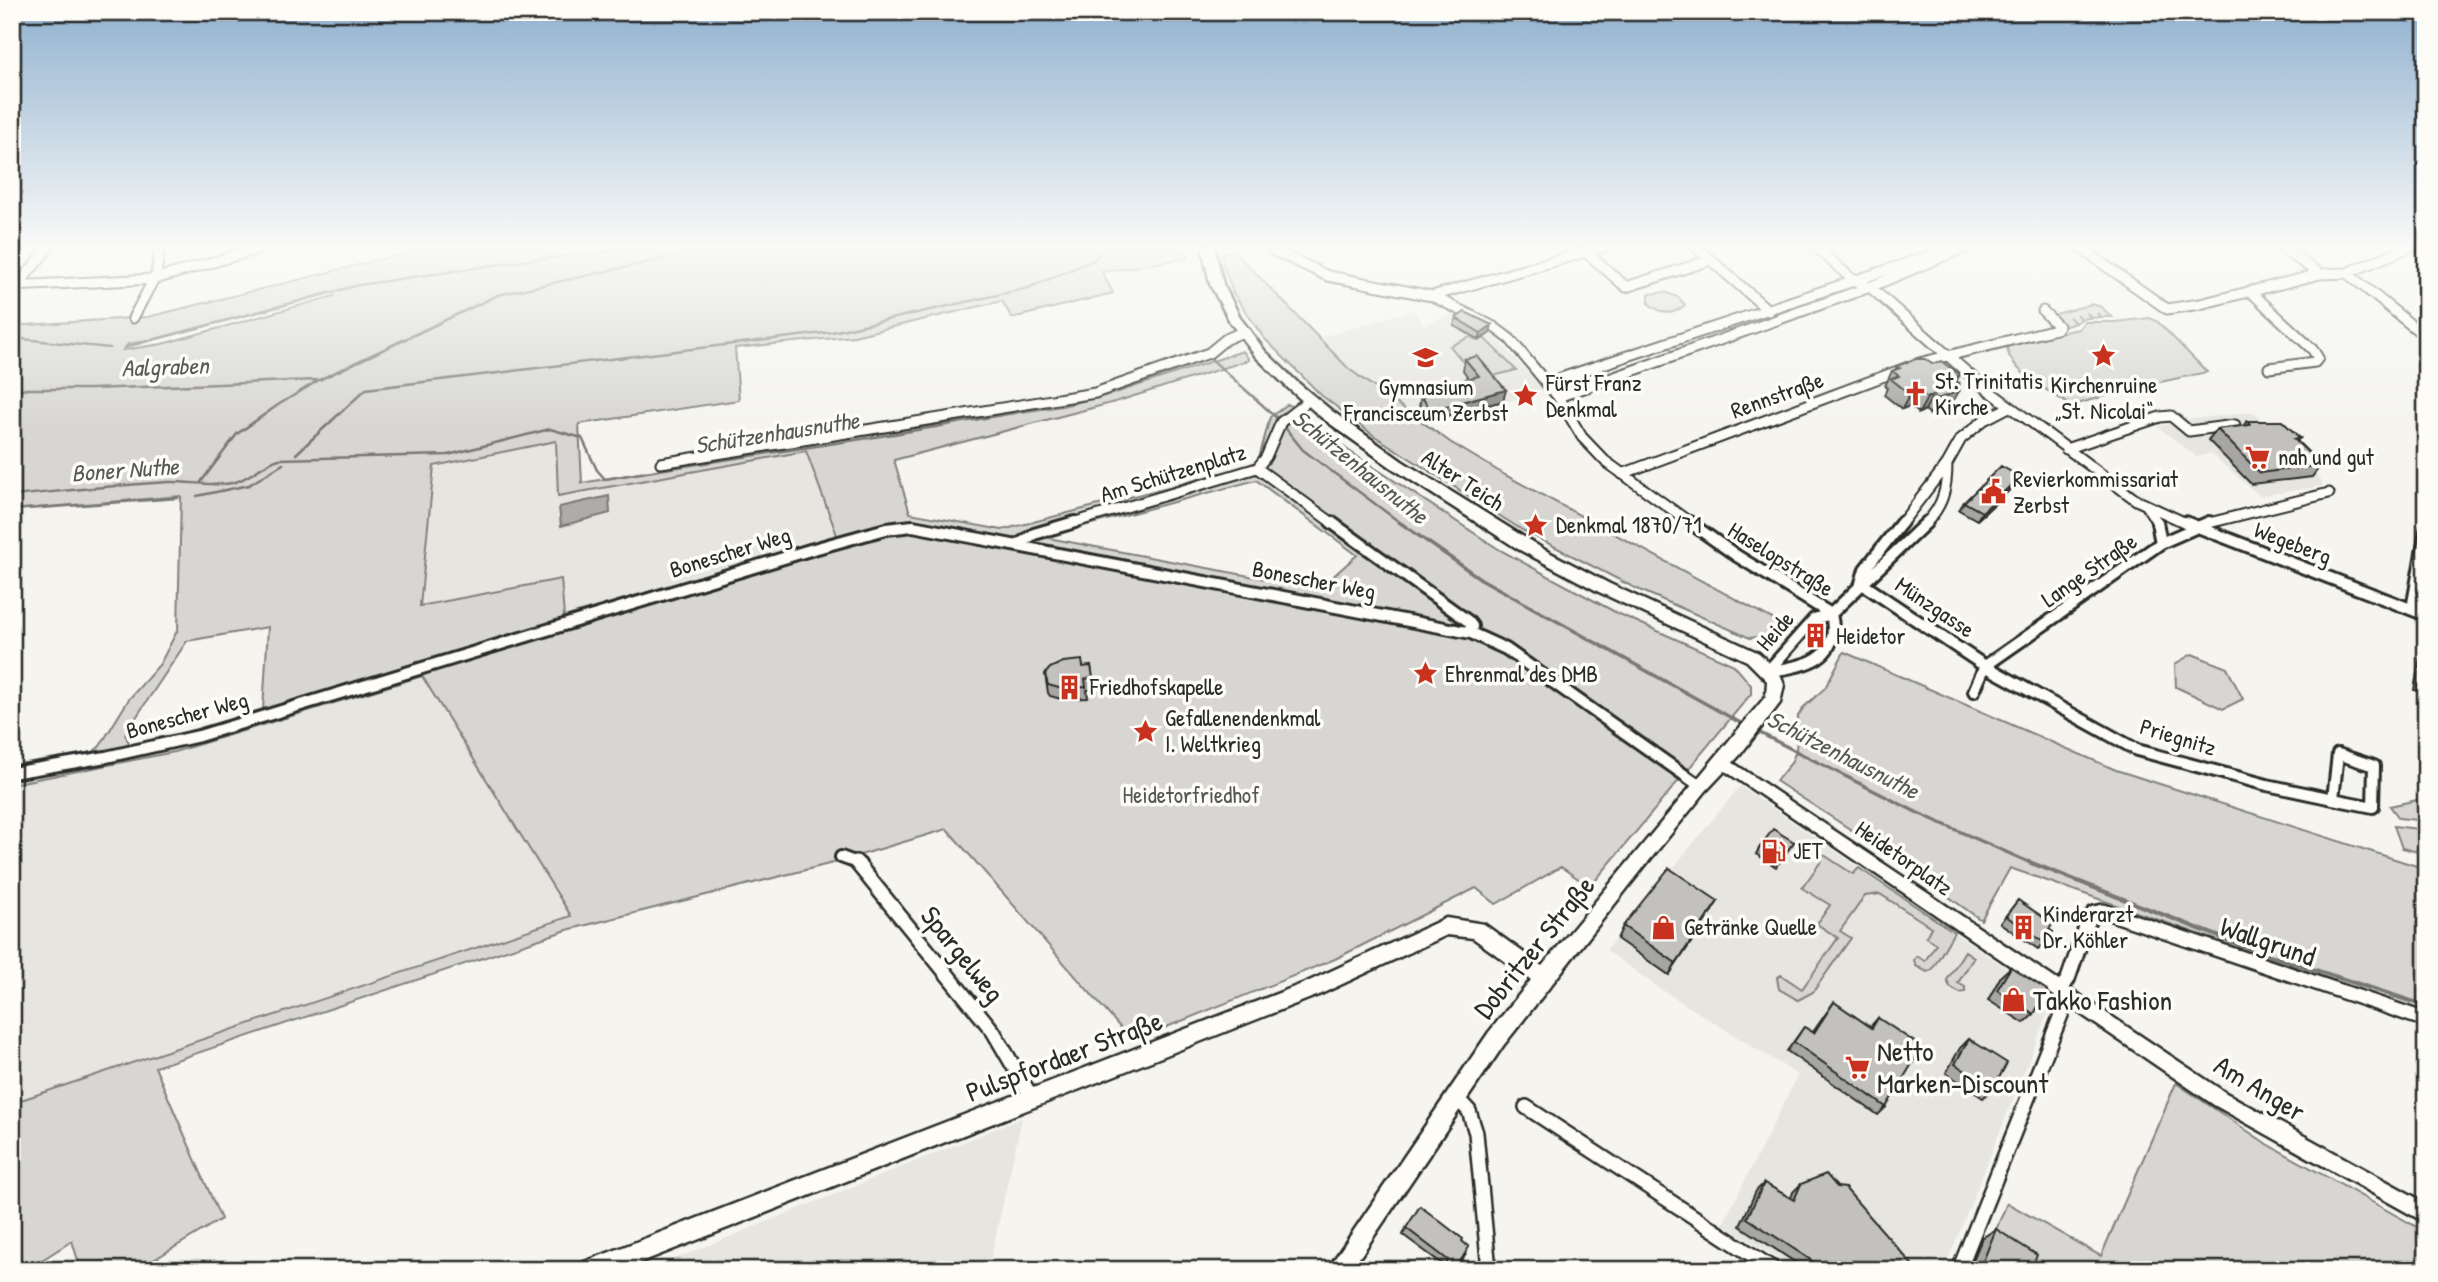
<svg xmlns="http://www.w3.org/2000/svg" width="2438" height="1282" font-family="'Patrick Hand',sans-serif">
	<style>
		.built { fill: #e6e5e0 }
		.green { fill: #d7d6d2; stroke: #81807e; stroke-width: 2; fill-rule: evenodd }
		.water { fill: #adaca9; stroke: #797877; stroke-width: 2 }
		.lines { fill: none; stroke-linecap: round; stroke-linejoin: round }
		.stream-far2 { stroke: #797877; stroke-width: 2.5 }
		.stream-far1 { stroke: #797877; stroke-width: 3.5 }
		.stream { stroke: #797877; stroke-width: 4.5 }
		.minor-far2-casing { stroke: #2b2b2b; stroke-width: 13 }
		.minor-far1-casing { stroke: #2b2b2b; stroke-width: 16 }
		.minor-casing { stroke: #2b2b2b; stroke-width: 18 }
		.tertiary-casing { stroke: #2b2b2b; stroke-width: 5 }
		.secondary-casing { stroke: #2b2b2b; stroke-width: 5 }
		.minor-far2 { stroke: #fdfcf7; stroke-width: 9 }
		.minor-far1 { stroke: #fdfcf7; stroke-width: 10 }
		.minor { stroke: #fdfcf7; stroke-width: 13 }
		.tertiary { fill: #fdfcf7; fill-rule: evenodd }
		.secondary { fill: #fdfcf7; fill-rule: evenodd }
		.wall { fill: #a7a6a3; stroke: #2b2b2b; stroke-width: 2 }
		.shaded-wall { fill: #888785; stroke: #2b2b2b; stroke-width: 2 }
		.building { fill: #c2c1be; stroke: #2b2b2b; stroke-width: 2 }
		.labels { text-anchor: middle; stroke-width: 7; stroke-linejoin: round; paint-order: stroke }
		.poi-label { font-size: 23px; fill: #2b2b2b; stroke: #fdfcf7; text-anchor: start }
		.street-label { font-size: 23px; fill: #2b2b2b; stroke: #fdfcf7 }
		.park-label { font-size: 23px; fill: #565655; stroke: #fdfcf7 }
		.water-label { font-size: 24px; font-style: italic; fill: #585857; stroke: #fdfcf7 }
		.near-street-label { font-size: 28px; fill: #2b2b2b; stroke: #fdfcf7 }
		.near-poi-label { font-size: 28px; fill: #2b2b2b; stroke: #fdfcf7; text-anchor: start }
	</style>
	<rect width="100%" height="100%" fill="#f5f4ef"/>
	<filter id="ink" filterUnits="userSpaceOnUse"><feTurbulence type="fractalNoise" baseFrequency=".0143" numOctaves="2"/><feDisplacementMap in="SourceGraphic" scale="14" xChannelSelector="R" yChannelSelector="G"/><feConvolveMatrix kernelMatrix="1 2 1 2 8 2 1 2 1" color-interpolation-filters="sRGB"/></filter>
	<g filter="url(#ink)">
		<path class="built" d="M1413,310L1424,325L1455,312L1491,332L1545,391L1425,424L1349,369L1318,338Z
			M2253,412L2321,480L2322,486L2260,496L2210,453L2197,457L2158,427L2177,421Z
			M556,440L558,496L806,451L837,535L564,617L561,579L420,606L434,465Z
			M422,676L572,917L12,1103V784L174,752Z
			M1740,786L2053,1000L1944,1270H1796L1723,1224L1798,1075L1659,988L1606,950Z
			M1022,1118L988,1270H648Z"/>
		<path class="green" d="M406,246H1183L1189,258L1102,272L1113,293L1012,318L1002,301L854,336L735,348L739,400L579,424L582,483L788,447L1062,406L1112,394L1243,351L1249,360L1115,402L894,460L910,513L1002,530L1238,469L1258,462L1270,417L1288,404L1349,451L1500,550L1615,612L1734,665L1751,685V694L1590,887L1561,867L1496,904L1476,888L1335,959L1132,1041L947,829L837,862L567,930L155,1067L221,1219L137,1270H81L72,1241L26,1270H12V1103L571,916L422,676L174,752L12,784V765L93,752L100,746L129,699L160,664L178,629L181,496L12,510V326L148,317L403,254ZM335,292L334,296L162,344L123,350L128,344L157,339ZM556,441L558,496L806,451L837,535L564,617L561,579L420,606L434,466ZM1256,480L1357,555L1319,589L1043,537ZM268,627L263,710L186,732L130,745L125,734L187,641Z
			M1233,250L1349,369L1450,442L1505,475L1791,629L1783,634L1750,638L1633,587L1522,530L1373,435L1321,395L1264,338L1233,293L1223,264L1222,253Z
			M1665,292L1678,297L1685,305C1671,317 1663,314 1649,304V294Z
			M2092,304L2101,307L2112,317H2102L2097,313L2100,317L2092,318L2086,312L2090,318L2082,319L2076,314L2081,319L2076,323L2069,317L2075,323L2063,327L2052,315Z
			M2150,318L2158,322L2207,372L2128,389L2071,406C2050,390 2015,376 2007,350L2009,342L2079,329L2084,322H2115Z
			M1470,337L1479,341L1484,338L1516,370L1490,377L1467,367L1450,346Z
			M1844,652L2116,770L2426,869V1013L2010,868L1981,920L1899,861L1776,781L1791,763L1796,751L1798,716L1804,707L1825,688Z
			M2192,654L2227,668L2243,699L2223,709L2176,687L2175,664Z
			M2426,798V821L2399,818L2390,806Z
			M2394,826L2426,830V854L2402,848Z
			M1821,853L1853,874L1859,868L1954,932L1932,970L1927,972L1916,966L1914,960L1917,956L1925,961L1936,944L1926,937L1931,927L1880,894L1865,896L1840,931L1851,938L1813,992L1798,1000L1779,989L1777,978L1781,975L1802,989L1838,938L1817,924L1830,905L1802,888L1822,860L1818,857Z
			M1965,951L1974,957L1958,983L1965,987V992L1960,993L1950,987L1947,980Z
			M2176,1083L2264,1142L2426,1232V1270H1963L1977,1235L1990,1244L2007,1203L2101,1256Z"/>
		<path class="water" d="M609,496L610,513L561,526L559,507Z"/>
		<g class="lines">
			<path class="stream-far2" d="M12,338L110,348
				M126,347L359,285L529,260L665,246
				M1209,357L1278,419L1303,450L1402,524
				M12,389H91L318,380
				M296,454L366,389L832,332L1028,288L1094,260L1106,246
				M201,482L237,434L278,405L319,380L498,295L723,246
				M12,496C64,491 116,485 168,482C189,481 210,487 232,483C248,480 262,464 279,459L448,455L550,429L582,438L597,470L605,479C724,458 844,444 963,422C1043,408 1120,393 1195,362
				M197,496L249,485L283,464
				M12,510L178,498"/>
			<path class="stream-far1" d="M1399,522L1481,579L1746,726
				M1756,731L1918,813L2033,864"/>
			<path class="stream" d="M2029,862L2253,950L2426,1006"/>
			<defs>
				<path id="minor-far2" d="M1695,246L1769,311
					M1815,246L1853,280L1870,287L1980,384L2136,500L2188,524
					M2078,246L2167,309L2200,304L2320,274L2347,273L2412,246
					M2279,246L2320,274
					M1272,250L1328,276L1432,296L1494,327L1510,339L1558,397L1582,437L1605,461L1692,524
					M1586,252L1626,287L1711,260
					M2347,273L2426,337
					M18,285L50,246
					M12,286L155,279L268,246
					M2250,291L2313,350L2318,358L2315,362L2269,368
					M1432,296L1607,246
					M133,318L156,275L160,246
					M1546,383L1953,248
					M1558,397L1870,287L1967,246
					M2066,449L2160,417L2171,416L2189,431L2235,425
					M661,463L1095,393L1209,353L1226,339L1245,331
					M1257,468L1334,524
					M1622,474L1919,363L2056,329L2058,326L2043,311
					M2148,508L2158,524
					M1069,524L1257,468L1266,457L1281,422L1308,401
					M1901,524L1947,464L1961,439L1984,420L2009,407
					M1925,524C1943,506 1947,489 1947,464
					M2205,524L2329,493"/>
				<path id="minor-far1" d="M1331,522L1468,621L1472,626L1471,633
					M1689,522L1737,556L1831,614
					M2157,522L2161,543
					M2185,522L2426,615
					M1018,545L1034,534L1075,522
					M1861,583L1985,666L2137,750L2267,785L2333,799
					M1861,583L1865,569L1902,522
					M2412,609L2426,531
					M1768,671L1814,619L1831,614L1927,522
					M1768,671C1805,667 1842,659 1831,614
					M1974,691L1985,666L2161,543L2209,522
					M2338,754L2374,766L2373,807L2333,799Z
					M12,773L106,757L199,736L810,550L886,529L913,526L1471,633L1506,649L1700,786
					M841,857L860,864"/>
				<path id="minor" d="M856,862L993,1031L1032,1098
					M2060,991L2068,979L2088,921L2094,913L2103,911L2426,1020
					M1455,1096L1469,1111L1476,1133L1489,1270
					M1526,1107L1775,1270
					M1959,1270L2063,1010L2072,998"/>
				<path id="tertiary" d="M1723,756L2226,1093L2426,1203V1223L2214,1105L1718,766L1715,762L1718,758Z"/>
				<path id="secondary" d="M1202,246H1214L1223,284L1241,319L1265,351L1297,382L1332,411L1402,461L1545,550L1610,584L1759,653L1780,674L1784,685L1780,703L1740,755L1706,791L1644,867L1503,1046L1351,1270H1327L1489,1032L1531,980L1473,938L1447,935L1321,994L621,1270H581L584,1262L592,1259L1307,982L1446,918L1484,924L1542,966L1766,696L1767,681L1747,661L1599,592L1518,549L1392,468L1322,418L1288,388L1256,357L1230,322L1210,284Z"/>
			</defs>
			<use href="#minor-far2" class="minor-far2-casing"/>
			<use href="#minor-far1" class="minor-far1-casing"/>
			<use href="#minor" class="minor-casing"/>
			<use href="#tertiary" class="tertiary-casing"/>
			<use href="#secondary" class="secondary-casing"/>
			<use href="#minor-far2" class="minor-far2"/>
			<use href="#minor-far1" class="minor-far1"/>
			<use href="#minor" class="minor"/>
			<use href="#tertiary" class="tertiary"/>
			<use href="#secondary" class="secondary"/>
		</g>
		<path class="wall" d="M1456,318L1490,333L1480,340L1454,326Z
			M1465,359L1503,401L1429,421L1419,408L1421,396L1439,391L1440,386L1469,379L1463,370Z
			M1897,366L1956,381L1959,383L1956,389L1959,391L1950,406L1930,414L1925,410L1919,413L1910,406L1902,409L1884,395L1887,388L1885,386L1892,371L1895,370Z
			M2247,421L2300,438L2297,441L2321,465L2312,477L2251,484L2208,440L2217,429L2243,426Z
			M2020,477L2016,484L1977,520L1959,510L1964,502Z
			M2426,642V695L2414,690L2422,645Z
			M1091,666L1094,689L1087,690L1088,698L1061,699L1050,696L1048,693L1045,674Z
			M1794,842L1776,867L1756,854L1760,847Z
			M2018,900L2049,929L2045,943L2038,949L2000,923Z
			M1718,901L1710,914L1669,975L1617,939L1623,926Z
			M2011,967L2034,1014L2024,1023L1988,1000L2001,976Z
			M1834,1002L1870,1027L1878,1018L1886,1107L1878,1115L1787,1051L1804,1027L1813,1032Z
			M1969,1039L1993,1089L1983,1098L1946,1073L1960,1048Z
			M1764,1183L1791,1198L1793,1192L1801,1184L1837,1187L1917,1270H1807L1740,1226L1756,1191Z
			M1406,1228L1462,1241L1466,1254L1456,1270H1444L1445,1266L1403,1235Z
			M1996,1229L2031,1270H1969L1982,1238Z"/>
		<path class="shaded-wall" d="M1492,325L1490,333L1480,340L1481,333Z
			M1960,375L1954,385L1959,383L1955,392L1959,391L1950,406L1930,414L1938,399L1952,378Z
			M1506,390L1503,401L1429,421L1431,410Z
			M1918,391L1910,406L1902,409L1910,394Z
			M1933,395L1925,410L1919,413L1927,398Z
			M2020,477L2016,484L1977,520L1982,512Z
			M1718,901L1710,914L1669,975L1676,963Z"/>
		<path class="building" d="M1465,312L1492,325L1481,333L1456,318Z
			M1477,356L1506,390L1431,410L1421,396L1443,390L1440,386L1479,376L1465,359Z
			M1915,359H1925L1932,364L1941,361L1960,375L1952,378L1959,383L1952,386L1959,391L1938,399L1933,395L1927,398L1918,391L1910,394L1891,379L1899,376L1892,371L1900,368L1897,366Z
			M2247,421H2282L2300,438L2294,439L2321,465L2260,473L2217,429L2250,425Z
			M2001,466L2020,477L1982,512L1964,502Z
			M1082,660L1083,667L1091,666L1093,678L1085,679L1086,687L1059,688L1048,685L1045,674L1050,668L1063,662Z
			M1773,829L1794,842L1780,860L1760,847Z
			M1669,868L1718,901L1676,963L1623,926Z
			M2018,900L2053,924L2049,929L2053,932L2045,943L2006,916Z
			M2011,967L2047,990L2034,1014L1997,990Z
			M1834,1002L1872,1028L1878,1018L1922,1047L1886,1107L1794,1042L1804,1027L1814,1033Z
			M1969,1039L2007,1063L1993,1089L1955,1064Z
			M1826,1174L1837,1187L1845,1188L1917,1270H1826L1747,1218L1764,1183L1794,1200L1801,1184Z
			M1420,1206L1463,1239L1462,1241L1469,1247L1455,1270H1447L1445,1268L1448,1260L1406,1228Z
			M1996,1229L2037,1255L2031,1270H1974L1982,1264Z"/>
	</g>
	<linearGradient id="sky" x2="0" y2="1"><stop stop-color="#90b1cf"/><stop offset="0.58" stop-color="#fafaf8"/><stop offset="1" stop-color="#fafaf8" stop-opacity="0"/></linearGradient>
	<rect width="2438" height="426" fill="url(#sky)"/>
	<defs>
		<symbol id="sight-bare" viewBox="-9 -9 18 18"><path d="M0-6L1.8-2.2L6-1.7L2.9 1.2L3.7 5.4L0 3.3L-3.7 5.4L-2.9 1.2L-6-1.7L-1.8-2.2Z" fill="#c8321e" stroke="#fdfcf7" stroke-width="2.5" paint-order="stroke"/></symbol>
		<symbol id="school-bare" viewBox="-9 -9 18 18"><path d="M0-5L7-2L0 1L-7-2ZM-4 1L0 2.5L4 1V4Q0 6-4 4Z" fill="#c8321e" stroke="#fdfcf7" stroke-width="2.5" paint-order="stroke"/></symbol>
		<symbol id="church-bare" viewBox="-9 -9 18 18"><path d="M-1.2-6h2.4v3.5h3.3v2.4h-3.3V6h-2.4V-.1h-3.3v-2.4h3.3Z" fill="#c8321e" stroke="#fdfcf7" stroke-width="2.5" paint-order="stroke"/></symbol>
		<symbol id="supermarket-bare" viewBox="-9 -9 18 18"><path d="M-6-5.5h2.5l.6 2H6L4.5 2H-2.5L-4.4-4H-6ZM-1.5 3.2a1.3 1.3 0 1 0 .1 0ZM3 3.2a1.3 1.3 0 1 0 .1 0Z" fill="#c8321e" stroke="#fdfcf7" stroke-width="2.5" paint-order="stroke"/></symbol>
		<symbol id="civic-bare" viewBox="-9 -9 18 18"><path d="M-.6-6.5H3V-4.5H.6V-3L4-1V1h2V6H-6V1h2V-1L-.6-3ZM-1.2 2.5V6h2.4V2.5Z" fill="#c8321e" stroke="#fdfcf7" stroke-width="2.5" paint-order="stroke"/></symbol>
		<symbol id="building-bare" viewBox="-9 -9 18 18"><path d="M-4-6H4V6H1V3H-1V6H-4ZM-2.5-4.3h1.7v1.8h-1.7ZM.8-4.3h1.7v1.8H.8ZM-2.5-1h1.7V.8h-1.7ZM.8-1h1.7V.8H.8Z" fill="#c8321e" stroke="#fdfcf7" stroke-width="2.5" paint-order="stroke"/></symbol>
		<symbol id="fuel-bare" viewBox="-9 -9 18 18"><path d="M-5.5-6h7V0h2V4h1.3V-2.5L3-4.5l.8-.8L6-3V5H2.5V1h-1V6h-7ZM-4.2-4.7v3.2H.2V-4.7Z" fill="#c8321e" stroke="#fdfcf7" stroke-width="2.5" paint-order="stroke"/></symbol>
		<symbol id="shop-bare" viewBox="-9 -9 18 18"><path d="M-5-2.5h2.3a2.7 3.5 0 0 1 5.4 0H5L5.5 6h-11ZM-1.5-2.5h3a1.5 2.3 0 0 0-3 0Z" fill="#c8321e" stroke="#fdfcf7" stroke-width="2.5" paint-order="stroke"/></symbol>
	</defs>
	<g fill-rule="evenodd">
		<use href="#sight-bare" x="2086" y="338" width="35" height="35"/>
		<use href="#school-bare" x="1408" y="340" width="35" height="35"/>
		<use href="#church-bare" x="1898" y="376" width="35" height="35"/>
		<use href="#sight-bare" x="1508" y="378" width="35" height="35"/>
		<use href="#supermarket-bare" x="2240" y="440" width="35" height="35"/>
		<use href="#civic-bare" x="1976" y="474" width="35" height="35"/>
		<use href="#sight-bare" x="1518" y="508" width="35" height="35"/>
		<use href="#building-bare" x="1798" y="618" width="35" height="35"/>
		<use href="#sight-bare" x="1408" y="656" width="35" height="35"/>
		<use href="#building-bare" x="1052" y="670" width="35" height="35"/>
		<use href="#sight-bare" x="1128" y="714" width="35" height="35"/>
		<use href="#fuel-bare" x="1756" y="834" width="35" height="35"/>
		<use href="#shop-bare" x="1646" y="910" width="35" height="35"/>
		<use href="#building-bare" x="2006" y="910" width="35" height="35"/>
		<use href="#shop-bare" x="1996" y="982" width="35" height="35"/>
		<use href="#supermarket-bare" x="1840" y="1050" width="35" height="35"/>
	</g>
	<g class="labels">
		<g class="poi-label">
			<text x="1935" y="389">St. Trinitatis<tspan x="1935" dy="26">Kirche</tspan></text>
			<text x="1546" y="391">Fürst Franz<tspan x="1546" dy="26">Denkmal</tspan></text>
			<text x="2104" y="393" text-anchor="middle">Kirchenruine<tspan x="2104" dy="26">„St. Nicolai“</tspan></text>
			<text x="1426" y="395" text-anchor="middle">Gymnasium<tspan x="1426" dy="26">Francisceum Zerbst</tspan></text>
			<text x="2278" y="465">nah und gut</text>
			<text x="2013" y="487">Revierkommissariat<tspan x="2013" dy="26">Zerbst</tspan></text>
			<text x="1556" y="533">Denkmal 1870/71</text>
			<text x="1836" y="644">Heidetor</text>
			<text x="1445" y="682">Ehrenmal des DMB</text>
			<text x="1090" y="695">Friedhofskapelle</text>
			<text x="1165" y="726">Gefallenendenkmal<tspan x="1165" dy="26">I. Weltkrieg</tspan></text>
			<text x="1793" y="859">JET</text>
			<text x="2043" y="922">Kinderarzt<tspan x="2043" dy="26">Dr. Köhler</tspan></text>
			<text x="1684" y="935">Getränke Quelle</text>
		</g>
		<g class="street-label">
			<text transform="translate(1777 395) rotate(-20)" y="8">Rennstraße</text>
			<text transform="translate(1173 473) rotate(-17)" y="8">Am Schützenplatz</text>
			<text transform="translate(1463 480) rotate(33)" y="8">Alter Teich</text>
			<text transform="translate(2293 543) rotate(21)" y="8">Wegeberg</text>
			<text transform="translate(730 552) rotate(-17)" y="8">Bonescher Weg</text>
			<text transform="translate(1781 559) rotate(32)" y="8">Haselopstraße</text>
			<text transform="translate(2089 570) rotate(-35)" y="8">Lange Straße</text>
			<text transform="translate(1314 580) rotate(11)" y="8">Bonescher Weg</text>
			<text transform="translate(1935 607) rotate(34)" y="8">Münzgasse</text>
			<text transform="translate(1775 631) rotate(-49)" y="8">Heide</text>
			<text transform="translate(187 715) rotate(-15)" y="8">Bonescher Weg</text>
			<text transform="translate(2178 737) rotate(17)" y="8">Priegnitz</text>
			<text transform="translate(1904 858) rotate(35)" y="8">Heidetorplatz</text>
		</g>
		<g class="park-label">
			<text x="1191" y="803">Heidetorfriedhof</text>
		</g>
		<g class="water-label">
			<text transform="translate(165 367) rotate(-2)" y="8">Aalgraben</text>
			<text transform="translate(777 433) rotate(-9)" y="8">Schützenhausnuthe</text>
			<text transform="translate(1360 467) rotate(39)" y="8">Schützenhausnuthe</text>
			<text transform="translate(125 470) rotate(-4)" y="8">Boner Nuthe</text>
			<text transform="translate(1843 755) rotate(27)" y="8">Schützenhausnuthe</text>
		</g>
		<g class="near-street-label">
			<text transform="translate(2268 941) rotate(19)" y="10">Wallgrund</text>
			<text transform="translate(1534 947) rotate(-51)" y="10">Dobritzer Straße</text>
			<text transform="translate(963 954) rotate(51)" y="10">Spargelweg</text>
			<text transform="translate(1064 1056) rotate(-21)" y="10">Pulspfordaer Straße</text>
			<text transform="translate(2260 1088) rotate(31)" y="10">Am Anger</text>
		</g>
		<g class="near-poi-label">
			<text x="2033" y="1010">Takko Fashion</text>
			<text x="1877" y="1061">Netto<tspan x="1877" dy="32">Marken-Discount</tspan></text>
		</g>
	</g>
	<rect width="2438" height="1282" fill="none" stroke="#fdfcf7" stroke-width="42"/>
	<rect x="21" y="21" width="2396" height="1240" fill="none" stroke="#2b2b2b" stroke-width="2.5" filter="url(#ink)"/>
</svg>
